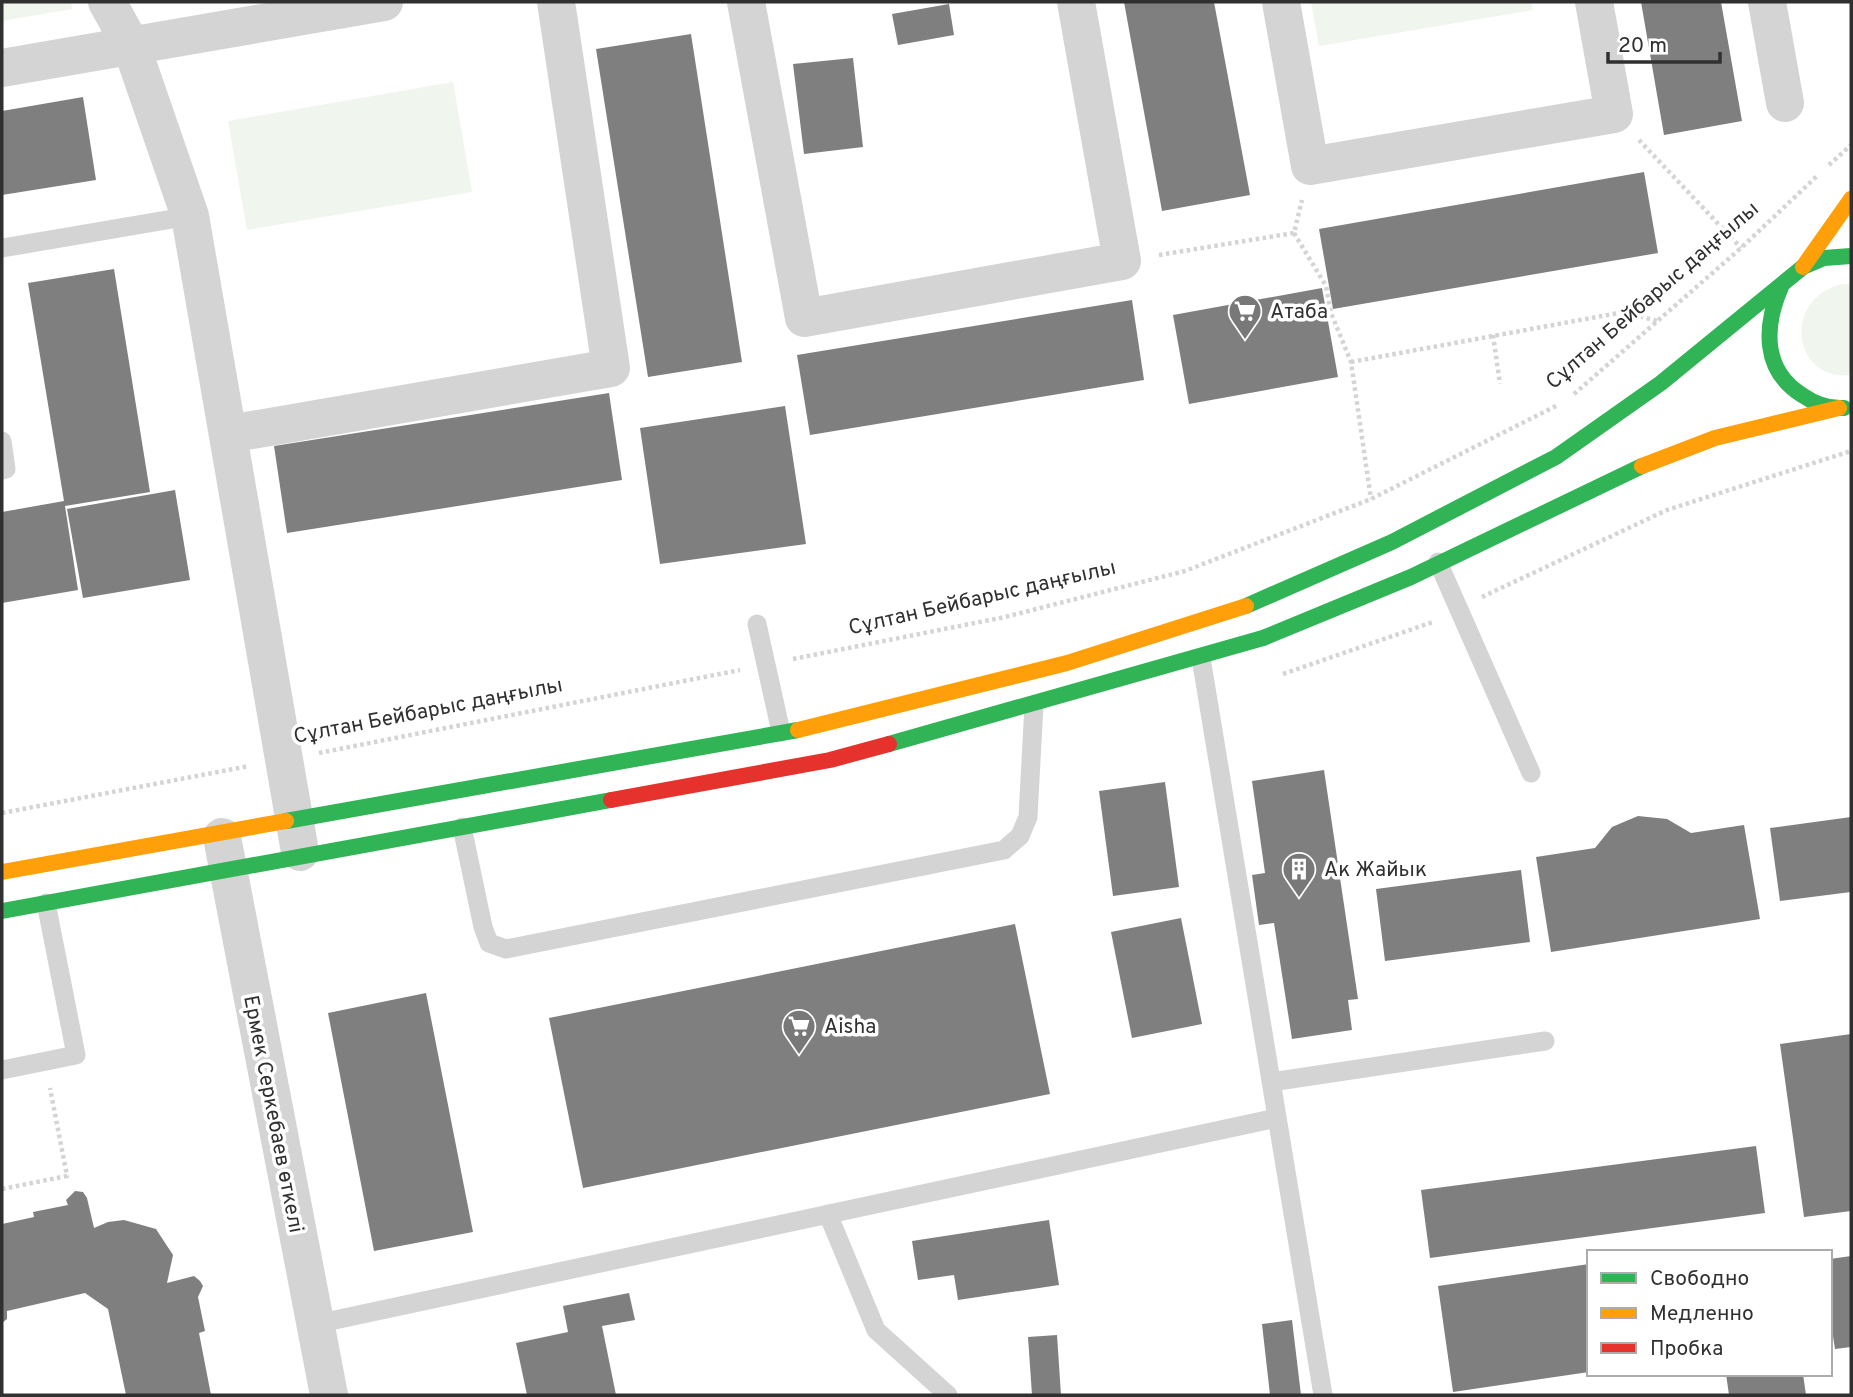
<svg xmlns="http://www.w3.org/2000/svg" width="1853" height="1397" font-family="Overpass,sans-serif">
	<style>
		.green { fill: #f0f5ed }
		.building { fill: #7f7f7f }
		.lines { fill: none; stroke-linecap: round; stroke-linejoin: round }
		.path { stroke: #d4d4d4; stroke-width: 4.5; stroke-dasharray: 3.5 3.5; stroke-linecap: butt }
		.lane { stroke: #d4d4d4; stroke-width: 19 }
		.street { stroke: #d4d4d4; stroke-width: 38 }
		.fast { stroke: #30b455; stroke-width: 16 }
		.slow { stroke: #ff9f0a; stroke-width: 16 }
		.jam { stroke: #e5322d; stroke-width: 16 }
		.labels { text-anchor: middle; stroke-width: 7; stroke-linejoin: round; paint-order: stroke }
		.street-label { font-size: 21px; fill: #303030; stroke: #fff }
		.poi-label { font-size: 21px; fill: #303030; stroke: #fff; text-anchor: start }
	</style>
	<rect width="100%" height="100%" fill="#fff"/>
	<path class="green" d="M2,2H71L72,9L2,21Z
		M1311,2H1531L1533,10L1319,46Z
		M453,82L472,192L247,230L228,121Z
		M1842,284L1851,285V375C1793,382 1781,299 1842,284Z"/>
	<path class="building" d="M1124,2H1214L1250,195L1162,211Z
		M1641,2H1721L1742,121L1664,135Z
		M949,4L954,35L898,45L892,14Z
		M691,34L742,362L648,377L596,49Z
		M853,58L863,147L804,154L793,64Z
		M83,97L96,180L2,195V111Z
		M1644,172L1658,253L1333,309L1319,229Z
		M114,269L150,492L65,506L78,590L2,603V512L64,501L28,283Z
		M1322,288L1338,377L1189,404L1173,315Z
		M1132,300L1144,380L810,435L797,355Z
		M609,393L622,480L287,533L274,446Z
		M785,406L806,544L660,564L640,428Z
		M175,490L190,580L83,598L67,509Z
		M1324,770L1358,999L1348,1000L1352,1030L1292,1039L1274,923L1259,925L1252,875L1265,873L1252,781Z
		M1165,782L1179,887L1113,896L1099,791Z
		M1638,816L1667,819L1691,833L1744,825L1760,919L1551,952L1536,857L1595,848L1612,827Z
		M1851,817V892L1780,901L1770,828Z
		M1521,870L1530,942L1385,961L1376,889Z
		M1181,918L1202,1024L1132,1038L1111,932Z
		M1015,924L1050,1094L583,1188L549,1018Z
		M426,993L473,1232L374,1251L328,1013Z
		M1851,1034V1211L1804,1217L1780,1044Z
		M1756,1146L1765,1213L1430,1258L1421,1190Z
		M75,1191L83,1192L87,1198L94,1228L108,1222L124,1220L156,1229L173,1255L167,1283L194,1276L200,1281L203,1286L198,1297L205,1331L199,1333L211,1395H126L108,1309L85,1293L7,1311V1319L2,1323V1224L34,1217L33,1212L68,1205L66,1200Z
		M1049,1220L1059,1285L958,1300L954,1275L918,1280L912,1241Z
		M1851,1256V1347L1835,1349L1830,1317V1259Z
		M1589,1264V1372L1453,1392L1438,1286Z
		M629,1293L635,1320L602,1326L616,1395H527L516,1343L568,1332L563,1306Z
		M1292,1320L1301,1395H1270L1262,1324Z
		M1057,1335L1061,1395H1032L1028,1337Z
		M1726,1374H1803L1806,1395H1729Z"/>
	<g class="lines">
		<path class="path" d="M1639,140L1741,248
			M1829,165L1851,145
			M1294,233L1326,286L1331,313L1351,362L1371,499
			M1159,255L1294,233L1302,200
			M1493,335L1500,384
			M1351,362L1624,312L1657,321
			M1574,394L1741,248L1817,176
			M1482,597L1667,510L1851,451
			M793,659L1005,617L1185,571L1371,499L1558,405
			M1283,674L1433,622
			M319,753L740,670
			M2,813L249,766
			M2,1189L67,1176L50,1088"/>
		<path class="lane" d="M2,248L190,216
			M2,441L6,469L2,470
			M1438,562L1531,773
			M757,624L781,732
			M1201,658L1323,1395
			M462,827L483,927L489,943L506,949L1004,850L1020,836L1028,817L1034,705
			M2,1070L76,1055L46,903
			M1271,1082L1545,1041
			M828,1214L876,1330L948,1395
			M316,1324L1277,1118"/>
		<path class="street" d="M107,2L131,45L190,216L300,852
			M746,2L804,318L1122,261L1076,2
			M1281,2L1310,166L1614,114L1594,2
			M1767,2L1785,103
			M2,68L384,2
			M229,434L611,368L556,2
			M222,837L329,1395"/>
		<path class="fast" d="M1781,287C1764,326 1762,370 1802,395C1815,404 1828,409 1844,408
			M1246,606L1392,542L1556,457L1661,383L1803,267L1824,258L1851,256
			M889,744L1263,638L1411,577L1642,466
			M286,821L798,730
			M2,911L611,800"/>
		<path class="slow" d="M1803,267L1851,199
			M1642,466L1715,438L1839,408
			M798,730L1067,663L1246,606
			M2,872L286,821"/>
		<path class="jam" d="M611,800L830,760L889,744"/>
	</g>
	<defs>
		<symbol id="supermarket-pin" viewBox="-11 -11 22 30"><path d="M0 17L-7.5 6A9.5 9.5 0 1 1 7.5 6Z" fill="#787878" stroke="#fff"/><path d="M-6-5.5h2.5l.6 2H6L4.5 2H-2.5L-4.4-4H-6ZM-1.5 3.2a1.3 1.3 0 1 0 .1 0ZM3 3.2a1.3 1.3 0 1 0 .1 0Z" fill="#fff"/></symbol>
		<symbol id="building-pin" viewBox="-11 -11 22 30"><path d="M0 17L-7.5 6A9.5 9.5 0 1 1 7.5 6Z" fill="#787878" stroke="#fff"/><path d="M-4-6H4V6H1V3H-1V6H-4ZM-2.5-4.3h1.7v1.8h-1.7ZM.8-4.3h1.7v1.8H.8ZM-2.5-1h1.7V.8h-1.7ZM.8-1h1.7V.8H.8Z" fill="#fff"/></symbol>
	</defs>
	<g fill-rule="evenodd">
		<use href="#supermarket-pin" x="1226" y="292" width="38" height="52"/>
		<use href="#building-pin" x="1280" y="850" width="38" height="52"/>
		<use href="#supermarket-pin" x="780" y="1007" width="38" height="52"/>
	</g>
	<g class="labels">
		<g class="street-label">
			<text transform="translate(1652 295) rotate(-41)" y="7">Сұлтан Бейбарыс даңғылы</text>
			<text transform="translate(982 597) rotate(-13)" y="7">Сұлтан Бейбарыс даңғылы</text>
			<text transform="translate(428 710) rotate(-11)" y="7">Сұлтан Бейбарыс даңғылы</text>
			<text transform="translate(274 1114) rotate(79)" y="7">Ермек Серкебаев өткелі</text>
		</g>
		<g class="poi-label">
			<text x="1270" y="318">Атаба</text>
			<text x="1324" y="876">Ак Жайык</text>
			<text x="824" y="1033">Aisha</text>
		</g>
	</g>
	<rect width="1853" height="1397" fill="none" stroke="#303030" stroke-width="7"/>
	<rect x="1587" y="1250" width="245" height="126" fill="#ffffff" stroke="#acacac" stroke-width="2"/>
	<rect x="1601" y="1273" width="35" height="10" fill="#30b455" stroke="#acacac" stroke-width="2"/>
	<text x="1650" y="1285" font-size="21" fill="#303030">Свободно</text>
	<rect x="1601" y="1308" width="35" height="10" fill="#ff9f0a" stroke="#acacac" stroke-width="2"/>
	<text x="1650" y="1320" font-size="21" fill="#303030">Медленно</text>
	<rect x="1601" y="1343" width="35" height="10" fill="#e5322d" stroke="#acacac" stroke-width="2"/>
	<text x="1650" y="1355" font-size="21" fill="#303030">Пробка</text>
	<path d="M1608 52v10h112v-10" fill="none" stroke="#303030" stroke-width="3.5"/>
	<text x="1618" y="52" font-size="21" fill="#303030" stroke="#ffffff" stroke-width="5" paint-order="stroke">20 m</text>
</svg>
